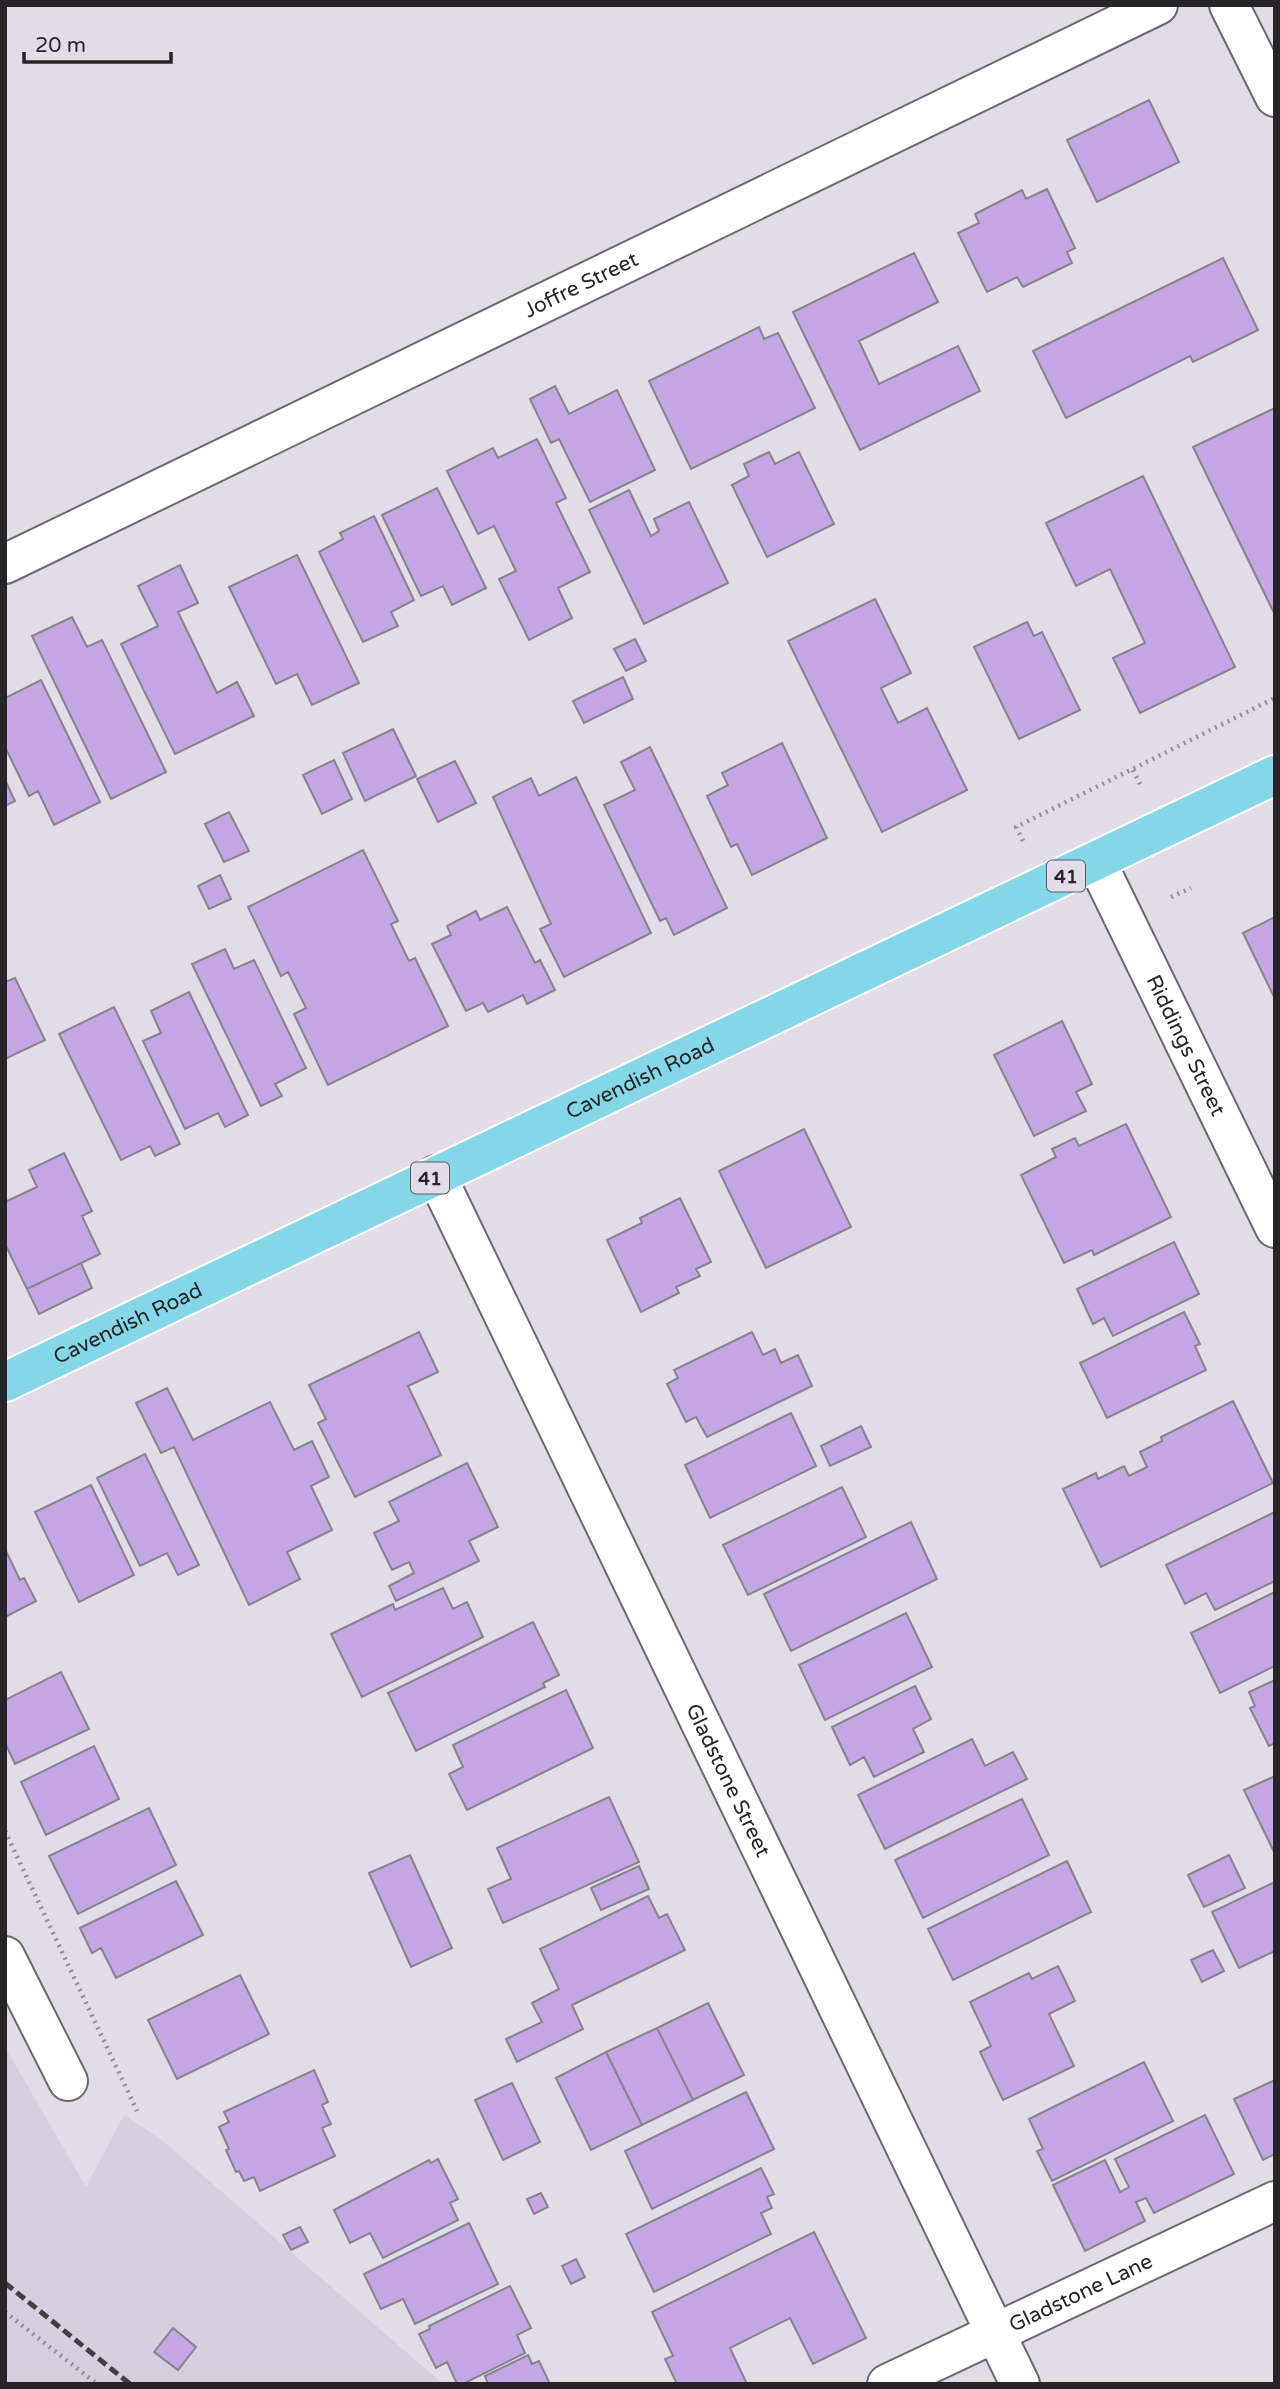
<svg xmlns="http://www.w3.org/2000/svg" width="1280" height="2389" font-family="'Varela Round',sans-serif">
	<style>
		.built { fill: #d6cfe0 }
		.building { fill: #c4a6e5; stroke: #87838d; stroke-width: 2 }
		.lines { fill: none; stroke-linecap: round; stroke-linejoin: round }
		.minor-casing { stroke: #6d6873; stroke-width: 42 }
		.primary-casing { stroke: #fff; stroke-width: 42 }
		.path { stroke: #928e96; stroke-width: 4.5; stroke-dasharray: 2 5; stroke-linecap: butt }
		.minor { stroke: #fff; stroke-width: 38 }
		.primary { stroke: #85d6e7; stroke-width: 38 }
		.rail { stroke: #413f44; stroke-width: 5; stroke-dasharray: 10 5; stroke-linecap: butt }
		.labels { text-anchor: middle; stroke-width: 7; stroke-linejoin: round; paint-order: stroke }
		.shield { fill: #e1dce7; stroke: #5e5b61; stroke-width: 2 }
		.shield-label { font-size: 19px; font-weight: bold; fill: #262428 }
		.street-label { font-size: 21px; fill: #262428; stroke: #e1dce7 }
	</style>
	<rect width="100%" height="100%" fill="#e1dce7"/>
	<path class="built" d="M5,2047L86,2187L124,2115L162,2140L443,2384H5Z"/>
	<path class="building" d="M1149,100L1179,162L1097,202L1067,140Z
		M1047,189L1075,248L1067,252L1072,263L1023,287L1017,277L987,292L958,233L979,223L975,214L1022,190L1026,199Z
		M914,253L938,302L859,341L879,384L958,346L980,391L860,450L793,312Z
		M1223,258L1258,330L1193,362L1190,356L1066,418L1033,351Z
		M759,327L764,339L778,333L815,408L691,469L649,381Z
		M555,386L569,414L617,390L655,470L590,502L559,439L551,443L530,399Z
		M1275,408V615L1193,447Z
		M537,439L566,498L556,503L590,572L558,588L572,618L529,640L499,579L516,571L494,526L478,534L447,471L493,448L498,458Z
		M769,452L775,464L799,452L834,524L767,557L732,485L749,476L744,464Z
		M1143,476L1235,667L1140,713L1113,658L1145,643L1110,569L1076,586L1046,523Z
		M437,488L486,588L452,605L443,586L421,596L382,515Z
		M629,490L651,536L659,531L654,519L689,502L728,583L644,624L589,510Z
		M374,516L414,600L391,612L398,626L363,642L319,552L343,539L340,533Z
		M297,555L359,683L312,705L297,674L276,684L229,587Z
		M180,565L198,603L178,612L217,693L237,682L254,716L175,754L121,644L158,626L138,586Z
		M875,599L911,673L881,688L898,723L927,708L967,790L882,832L788,641Z
		M72,617L87,647L102,640L166,772L111,799L32,636Z
		M1027,622L1034,636L1042,632L1080,710L1019,739L974,647Z
		M635,639L646,661L626,671L614,649Z
		M623,677L633,699L584,723L573,701Z
		M41,680L100,802L54,825L38,791L29,796L5,747V698Z
		M393,729L416,776L365,801L343,753Z
		M782,743L827,838L752,875L737,844L731,847L707,796L728,785L722,773Z
		M650,747L727,908L674,935L666,918L660,921L604,805L635,790L621,762Z
		M334,760L352,799L322,814L303,775Z
		M455,761L476,803L438,822L417,779Z
		M576,777L651,933L564,977L540,929L551,924L493,797L531,778L539,796Z
		M5,780L15,801L5,806Z
		M229,812L249,851L224,862L205,824Z
		M363,850L398,921L391,924L409,961L415,958L448,1026L328,1085L294,1014L306,1008L288,972L281,976L248,907Z
		M220,875L231,899L209,909L198,886Z
		M507,907L535,963L540,960L555,990L527,1004L523,995L488,1012L483,1003L466,1011L432,944L451,935L447,926L476,911L480,920Z
		M1275,917V999L1243,933Z
		M225,949L234,969L254,960L306,1068L275,1084L282,1096L261,1106L192,964Z
		M15,978L45,1040L5,1059V982Z
		M189,992L248,1115L225,1127L218,1113L185,1129L143,1041L161,1033L151,1011Z
		M114,1007L180,1144L155,1156L150,1146L121,1160L59,1034Z
		M1062,1021L1092,1084L1076,1092L1086,1111L1034,1136L994,1055Z
		M1126,1124L1171,1217L1094,1255L1092,1250L1064,1263L1021,1175L1056,1157L1052,1149L1075,1138L1079,1146Z
		M804,1129L851,1227L766,1268L719,1171Z
		M64,1153L92,1211L82,1216L100,1254L27,1289L5,1244V1202L37,1187L29,1170Z
		M680,1198L711,1262L696,1269L700,1276L676,1287L679,1293L641,1312L607,1240L642,1223L640,1218Z
		M1174,1242L1199,1294L1113,1336L1104,1318L1093,1324L1077,1289Z
		M81,1263L92,1288L39,1314L27,1289Z
		M1184,1312L1200,1344L1195,1346L1206,1370L1107,1418L1080,1363Z
		M419,1332L438,1372L408,1386L441,1455L355,1497L318,1423L326,1419L309,1385Z
		M752,1332L763,1355L775,1349L781,1363L798,1355L812,1386L707,1437L696,1417L686,1422L667,1384L678,1378L674,1370Z
		M167,1388L193,1440L270,1402L294,1450L312,1441L329,1477L311,1486L332,1530L287,1552L300,1579L249,1605L174,1447L161,1453L136,1403Z
		M1233,1401L1273,1483L1101,1567L1063,1489L1096,1473L1098,1479L1124,1466L1129,1476L1147,1467L1140,1452L1162,1441L1161,1437Z
		M791,1413L816,1466L710,1518L685,1465Z
		M861,1426L871,1447L830,1466L821,1446Z
		M145,1454L199,1565L178,1575L167,1553L140,1566L97,1478Z
		M467,1463L498,1527L469,1541L479,1561L396,1601L389,1586L414,1573L409,1562L392,1570L374,1533L399,1521L389,1502Z
		M91,1485L134,1575L79,1602L35,1512Z
		M842,1487L866,1537L748,1595L723,1545Z
		M1275,1512V1581L1215,1610L1206,1593L1185,1604L1166,1565Z
		M911,1522L937,1579L791,1651L764,1594Z
		M5,1549L20,1580L24,1578L36,1601L5,1617Z
		M443,1588L453,1609L467,1602L483,1637L362,1697L331,1634L393,1604L395,1610Z
		M1275,1592V1666L1220,1693L1191,1633Z
		M906,1613L932,1667L825,1720L799,1665Z
		M533,1622L559,1675L543,1683L545,1687L416,1751L388,1693Z
		M61,1672L89,1729L15,1764L5,1743V1700Z
		M1275,1680V1743L1269,1746L1250,1708L1255,1706L1249,1692Z
		M915,1686L931,1719L913,1729L924,1752L874,1777L864,1757L850,1765L832,1727Z
		M566,1690L593,1748L467,1810L449,1774L463,1767L453,1745Z
		M972,1739L985,1766L1013,1752L1027,1779L885,1849L858,1795Z
		M94,1746L119,1799L46,1835L21,1782Z
		M1275,1776V1851L1274,1852L1244,1790Z
		M609,1797L639,1862L503,1923L488,1889L511,1879L497,1848Z
		M1022,1799L1049,1855L923,1918L895,1860Z
		M149,1808L176,1865L78,1914L49,1856Z
		M410,1855L452,1948L411,1967L369,1873Z
		M1229,1855L1245,1888L1204,1907L1188,1875Z
		M1067,1861L1091,1912L953,1980L928,1929Z
		M639,1866L649,1889L601,1910L591,1888Z
		M176,1881L203,1935L116,1978L101,1948L92,1953L80,1928Z
		M1275,1882V1951L1239,1968L1212,1912Z
		M648,1896L659,1918L667,1914L685,1950L572,2005L583,2029L517,2062L506,2039L542,2022L532,2003L559,1989L540,1949Z
		M1213,1950L1224,1971L1202,1982L1191,1960Z
		M1058,1966L1075,2001L1049,2014L1074,2066L1003,2100L980,2052L991,2046L970,2002L1029,1973L1032,1979Z
		M240,1975L269,2034L177,2079L148,2020Z
		M708,2003L744,2075L693,2100L657,2028Z
		M657,2028L693,2100L642,2125L606,2052Z
		M606,2052L642,2125L591,2150L556,2078Z
		M1144,2062L1173,2121L1052,2181L1037,2151L1043,2149L1029,2119Z
		M314,2070L328,2102L322,2105L331,2124L322,2128L335,2156L260,2191L254,2177L244,2181L239,2171L236,2172L226,2150L229,2149L219,2127L229,2122L224,2112Z
		M1275,2080V2154L1263,2160L1234,2099Z
		M512,2083L540,2142L503,2160L475,2100Z
		M746,2092L774,2149L652,2209L625,2151Z
		M1205,2115L1234,2174L1154,2213L1146,2198L1136,2202L1145,2221L1085,2251L1053,2185L1105,2160L1120,2192L1129,2187L1115,2159Z
		M438,2159L458,2199L450,2203L458,2220L383,2258L370,2233L350,2243L334,2210L429,2160L431,2163Z
		M761,2168L774,2194L767,2197L772,2208L761,2213L771,2234L654,2292L626,2234Z
		M541,2193L548,2207L534,2214L527,2199Z
		M469,2223L498,2284L415,2324L403,2299L381,2309L364,2274Z
		M300,2227L308,2242L291,2250L283,2235Z
		M814,2232L866,2338L813,2364L790,2318L730,2348L747,2384H677L665,2359L673,2356L652,2312Z
		M576,2259L585,2277L571,2284L562,2266Z
		M510,2286L531,2328L517,2335L525,2353L463,2384H457L447,2362L436,2368L419,2334L430,2329L429,2326Z
		M173,2328L196,2347L178,2370L154,2352Z
		M528,2355L532,2364L539,2361L550,2384H488L485,2376Z"/>
	<g class="lines">
		<defs>
			<g id="minor">
				<path d="M1229,5L1275,97"/>
				<path id="s1" d="M5,564L1158,5"/>
				<path id="s2" d="M1096,861L1275,1228"/>
				<path id="s3" d="M436,1175L1020,2384"/>
				<path d="M5,1956L68,2081"/>
				<path id="s4" d="M887,2384L1275,2201"/>
			</g>
			<g id="primary">
				<path id="s5" d="M5,1382L1275,775"/>
			</g>
		</defs>
		<use href="#minor" class="minor-casing"/>
		<use href="#primary" class="primary-casing"/>
		<path class="path" d="M1133,770L1140,784
			M1023,841L1016,827L1275,698
			M1171,897L1191,888
			M5,1831L137,2111
			M5,2312L97,2384"/>
		<use href="#minor" class="minor"/>
		<use href="#primary" class="primary"/>
		<path class="rail" d="M5,2283L130,2384"/>
	</g>
	<g class="labels">
		<g class="shield">
			<rect x="1047" y="860.5" width="38" height="31" rx="5"/>
			<rect x="411" y="1162.5" width="38" height="31" rx="5"/>
		</g>
		<g class="shield-label">
			<text x="1066" y="883">41</text>
			<text x="430" y="1185">41</text>
		</g>
		<g class="street-label">
			<text dy="7" stroke="none"><textPath href="#s1" startOffset="640">Joffre Street</textPath></text>
			<text dy="7" stroke="none"><textPath href="#s2" startOffset="205">Riddings Street</textPath></text>
			<text dy="7" stroke="none"><textPath href="#s5" startOffset="704">Cavendish Road</textPath></text>
			<text dy="7" stroke="none"><textPath href="#s5" startOffset="136">Cavendish Road</textPath></text>
			<text dy="7" stroke="none"><textPath href="#s3" startOffset="672">Gladstone Street</textPath></text>
			<text dy="7" stroke="none"><textPath href="#s4" startOffset="214">Gladstone Lane</textPath></text>
		</g>
	</g>
	<rect width="1280" height="2389" fill="none" stroke="#262428" stroke-width="14"/>
	<path d="M24 52v10h147v-10" fill="none" stroke="#262428" stroke-width="3.5"/>
	<text x="35" y="52" font-size="21" fill="#262428" stroke="#e1dce7" stroke-width="5" paint-order="stroke">20 m</text>
</svg>
